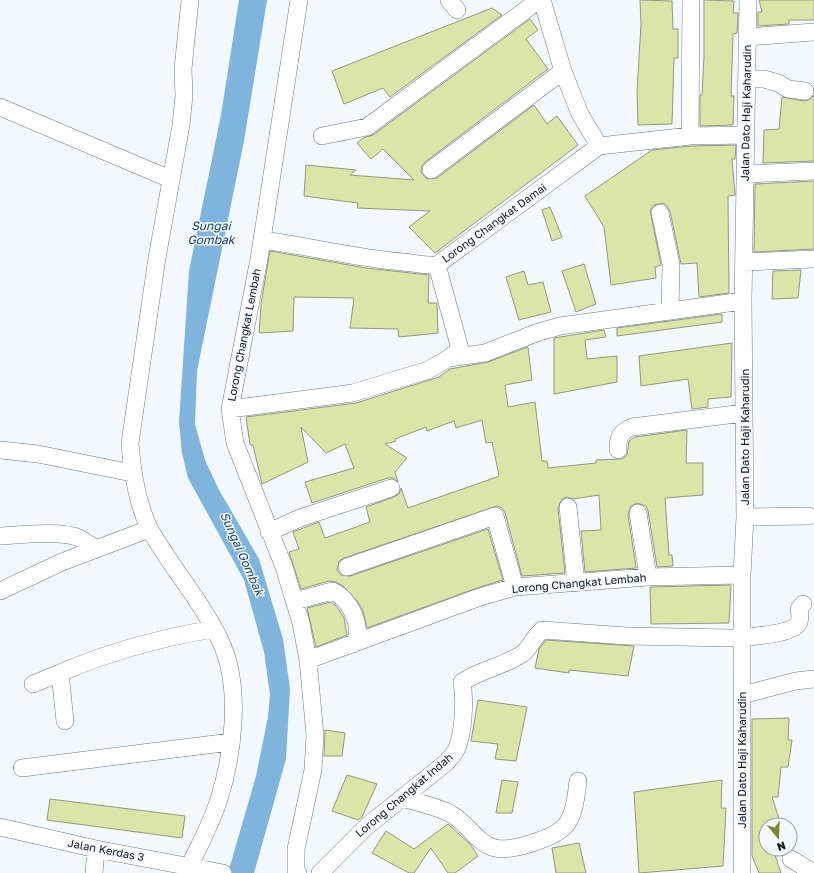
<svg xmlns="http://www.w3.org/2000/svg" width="814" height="873" font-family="'Golos Text',sans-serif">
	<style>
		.water { fill: #7fb4dd }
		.building { fill: #dbe5a7; stroke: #93987f }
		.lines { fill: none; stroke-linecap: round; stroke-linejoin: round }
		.minor-casing { stroke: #667c8d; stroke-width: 18 }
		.minor { stroke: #fff; stroke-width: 17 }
		.labels { text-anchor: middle; stroke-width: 3; stroke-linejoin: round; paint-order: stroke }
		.street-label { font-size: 11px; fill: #0f181e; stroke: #f3f8fc }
		.water-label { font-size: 12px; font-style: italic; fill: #17405c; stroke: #f3f8fc }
	</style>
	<rect width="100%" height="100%" fill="#f3f8fc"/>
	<path class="water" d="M239,0H267L244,141L197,371L195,424L205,460L218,488L259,559L283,639L290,689L286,759L254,873H228L256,776L268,717L270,694L264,652L244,580L188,478L182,453L179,422L189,271L221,115Z"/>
	<path class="building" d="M640,0L672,1L673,29H678V58H674L672,124L638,125L637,92L641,24Z
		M704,0L734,1L733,13H738L737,33L733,34L732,64L731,96H734L733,125L700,126V95H702L704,56Z
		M759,0H814V20H789V24L758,26V12H762Z
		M492,8L502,15L390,97L383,88L344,104L332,71Z
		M530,19L538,30L526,39L548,69L425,162L422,166L421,172L427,179L437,178L534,105L547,124L557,116L578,145L435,253L409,227L430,211L357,208L358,203L304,196L306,165L356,170L350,175L414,180L383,149L371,159L357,143L363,138L373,135Z
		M814,95V161L763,163L764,130L779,129L782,97L804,101L809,100Z
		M736,145L735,159H732L735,195L728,196L729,293L699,297L697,263L681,264L670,211L667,206L663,203L654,205L650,210L661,265L655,267L656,278L611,285L604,227L585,196L652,150L691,146Z
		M814,181V249L754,252L755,184Z
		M550,207L562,237L552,241L542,210Z
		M270,251L366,268L429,275L428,303H437L438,333L399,337L398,329L350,328L354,298L294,297L293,331L259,333L261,304Z
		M584,264L596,304L576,312L562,271Z
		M801,270L798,298L772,299L773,271Z
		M524,271L528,285L543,282L551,312L519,320L506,277Z
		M722,314V322L617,336V328Z
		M604,330L606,337L585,340L587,359L617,356V382L554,394V338Z
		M732,343L731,397L708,399V407L692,409L688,379L641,386L639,356Z
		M528,347L532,380L505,385L508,407L535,402L542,461H547L548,468L596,463V460L622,459L627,455L629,441L635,437L687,430L686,463H703V495L665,498L669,555H672L673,566L657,567L648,511L646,506L637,503L631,506L628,514L636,568L585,572L581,531L601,530L599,495L573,499L567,497L562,499L558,508L565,573L522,576L505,513L502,508L497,506L344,558L339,561L337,570L341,575L350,576L488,529L503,580L477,588L367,628L363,611L358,602L343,586L336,582L329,581L301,589L289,552L299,549L293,532L319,522L325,538L370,522L366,507L394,497L399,494L401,488L408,508L497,477L499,475L492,442L486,443L482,420L456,428L454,421L427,431L426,427L395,439L396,441L385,444L407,458L395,472L398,482L393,478H388L312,503L305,482L354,468L345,444L326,453L301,427L308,462L262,484L253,445H250L246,417L356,403L439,377L450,369L488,362Z
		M731,585L729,623L651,624L650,587Z
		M331,602L337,607L344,618L347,635L316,647L307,608Z
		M546,640L634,646L628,676L569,670V673L535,668L539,649Z
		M478,700L527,707L516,761L495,759L498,744L471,741Z
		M789,718L788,740H792L788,767H781L778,797H772L781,825H766V849H773L781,873H759L752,856V719Z
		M325,730L345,733L342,756H324Z
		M347,775L377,784L362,817L358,820L332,811Z
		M502,780L518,782L512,813H496Z
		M722,780L721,808H726L723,866L639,873L634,792Z
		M50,799L185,816L182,838L47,820Z
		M448,824L470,844L478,856L455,873H448L431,848L414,873H409L372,853L386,831L414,849Z
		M579,843L586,873H556L552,848Z"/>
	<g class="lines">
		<defs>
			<path id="minor" d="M449,0L457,10
				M542,0L563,71L580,114L599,146
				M747,37L814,32
				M747,79H764L778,83L788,89L805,91
				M0,107L170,179
				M322,136L367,127L539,0
				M690,136L691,0
				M431,170L563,71
				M745,174L814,171
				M660,213L671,264L670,310
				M262,240C309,246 355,258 403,262C414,263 426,266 437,265L599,146L690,136L746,135
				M744,262L814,259
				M449,358L485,353L536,333L560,326L743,301
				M230,409L353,393L428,370L449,358L460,349L437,265
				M0,450L38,454L132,473
				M618,450C618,437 620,432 632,427L744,413
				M568,507L576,583
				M638,513L648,577
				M745,517L809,516
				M269,532L300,518L391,488
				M0,536C19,535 62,530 79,538C85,541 91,546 97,549
				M347,567L495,516L515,587
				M0,591L62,562L149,529
				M295,601L332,591C350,598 364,628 354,644
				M742,638C754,636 789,634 797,625C801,621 800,614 799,609L803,604
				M308,660L480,597L515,587L648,577L742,575
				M33,684L60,673
				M742,695L796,681L814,679
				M65,721L60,673C108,652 161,638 213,629
				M22,768L231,742
				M402,798C418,803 437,806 451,814C467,822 477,844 495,848C511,852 555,838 566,825C575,813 576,796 578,781
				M0,827L96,849L223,873
				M791,859L814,873
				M94,873L96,849
				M188,873L190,865C200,844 212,822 219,799C233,755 241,691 223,647C210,616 186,585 167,557C162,548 154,538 149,528C137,502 132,472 130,443L157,258L181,125L184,96L183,69L190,0
				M298,873L296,871V849L313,770L315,735L308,660L301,623L284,567L235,443L230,409L259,259L299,0
				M320,873L367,826L447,762C450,758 454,754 456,750C464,734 465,699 462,682C480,670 504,666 522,654C530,648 533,638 542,630L627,636L731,638
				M742,873V575L745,517L743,301L748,0"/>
		</defs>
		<use href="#minor" class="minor-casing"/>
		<use href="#minor" class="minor"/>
	</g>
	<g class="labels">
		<g class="street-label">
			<text transform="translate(746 113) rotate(-89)" y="4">Jalan Dato Haji Kaharudin</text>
			<text transform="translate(494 223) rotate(-36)" y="4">Lorong Changkat Damai</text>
			<text transform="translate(244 335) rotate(-79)" y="4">Lorong Changkat Lembah</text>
			<text transform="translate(745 437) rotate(-90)" y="4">Jalan Dato Haji Kaharudin</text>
			<text transform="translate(579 583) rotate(-5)" y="4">Lorong Changkat Lembah</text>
			<text transform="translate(742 760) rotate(-90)" y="4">Jalan Dato Haji Kaharudin</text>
			<text transform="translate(404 795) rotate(-40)" y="4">Lorong Changkat Indah</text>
			<text transform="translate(106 850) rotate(11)" y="4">Jalan Kerdas 3</text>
		</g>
		<g class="water-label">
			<text x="211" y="230">Sungai<tspan x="211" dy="14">Gombak</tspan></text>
			<text transform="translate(242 554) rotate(66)" y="4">Sungai Gombak</text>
		</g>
	</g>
	<g transform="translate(778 837) rotate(161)"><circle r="19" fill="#f3f8fc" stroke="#989ea3"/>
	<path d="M0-3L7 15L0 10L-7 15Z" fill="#7d8734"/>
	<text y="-6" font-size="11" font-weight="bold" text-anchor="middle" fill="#0f181e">N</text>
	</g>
</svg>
